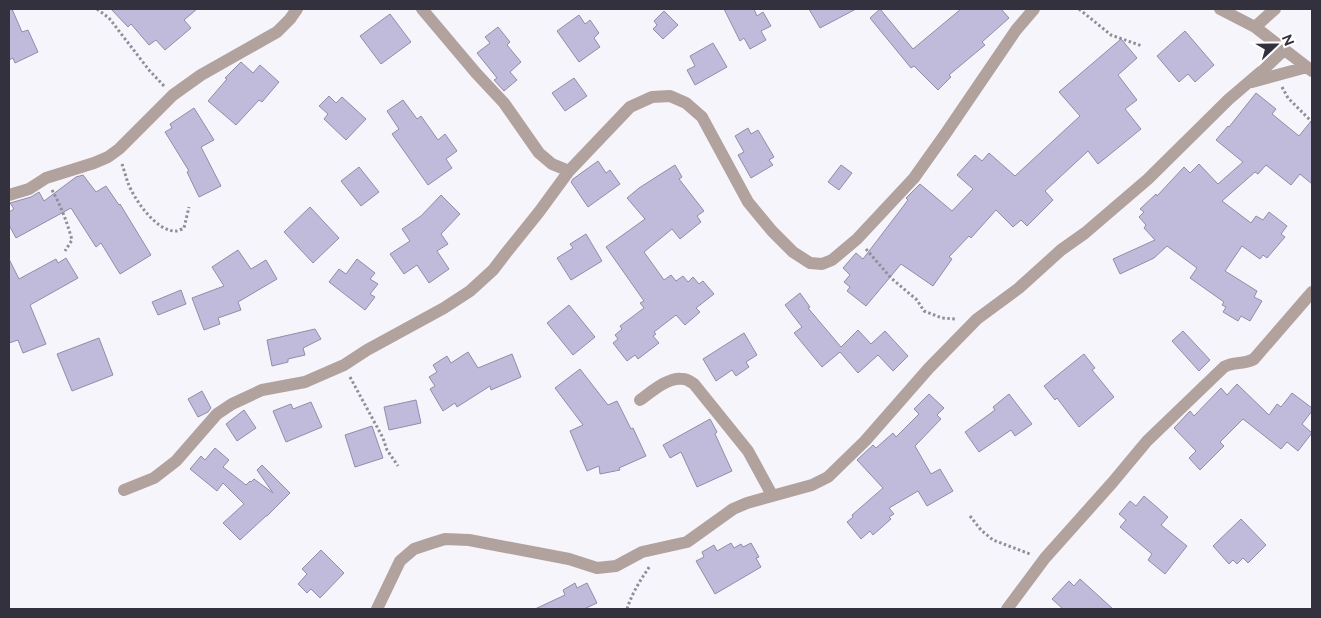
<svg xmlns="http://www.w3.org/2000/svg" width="1321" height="618" font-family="Raleway,sans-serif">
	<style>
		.building { fill: #c1bbdb; stroke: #928caa }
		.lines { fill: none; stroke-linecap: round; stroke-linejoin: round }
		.path { stroke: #908e98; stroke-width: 3; stroke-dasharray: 2.5 2.5; stroke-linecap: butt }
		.street { stroke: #b2a29e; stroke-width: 12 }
	</style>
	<rect width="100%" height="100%" fill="#f7f5fc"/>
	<path class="building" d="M9,9H12L22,32L28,30L38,52L15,63L13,58L9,60Z
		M111,9H197L184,20L191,28L165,50L156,40L149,45L131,24L128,27Z
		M724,9H754L757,16L763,12L771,26L761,31L766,40L750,49L744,38L740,41Z
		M809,9H856L820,28Z
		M880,9L913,49L961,9H1001L1009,18L982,42L985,45L949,75L951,77L938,90L914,66L911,68L870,18Z
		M664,11L678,25L663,39L653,29L657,25L654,21Z
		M390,14L411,42L381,64L360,36Z
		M579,15L585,24L590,20L599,33L594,38L600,47L579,62L557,31Z
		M498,27L510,42L507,45L521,62L510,72L517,80L504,91L494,80L497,78L477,53L490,43L485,37Z
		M1185,31L1214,65L1195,82L1188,74L1179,82L1157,56Z
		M1121,39L1137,58L1118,75L1137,100L1125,109L1141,129L1098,164L1088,151L1045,191L1053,200L1027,226L1021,220L1013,227L996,210L971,238L969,236L949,257L952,259L933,286L901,264L866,306L847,291L850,287L844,282L850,275L843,268L856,253L863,259L908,200L906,198L920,184L952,211L973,189L957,175L975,155L982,161L989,153L1015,176L1080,116L1059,92Z
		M713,43L727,67L695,85L687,70L695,66L690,56Z
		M241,62L253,73L260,65L279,82L262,102L259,100L236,125L208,101L227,79L225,78Z
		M574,78L587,96L565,111L552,93Z
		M1256,93L1276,109L1272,114L1299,136L1312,120V184L1300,174L1291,185L1266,165L1258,174L1255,172L1222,201L1251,223L1256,216L1263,220L1269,212L1287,226L1281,234L1285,237L1267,258L1263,255L1260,259L1242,246L1225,271L1257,291L1254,297L1262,301L1250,321L1241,316L1238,321L1223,312L1226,307L1222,305L1224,302L1190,278L1197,268L1167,246L1154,258L1120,274L1113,259L1155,240L1144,228L1146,225L1139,217L1144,212L1140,209L1156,194L1157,196L1184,167L1190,173L1199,164L1218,184L1243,162L1216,140L1228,126L1229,127Z
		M329,96L336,103L342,97L366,119L346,140L324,119L328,114L319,106Z
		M403,100L417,119L421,116L438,140L445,134L457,151L446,159L452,168L428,185L392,134L399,129L387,111Z
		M194,108L214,140L201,147L221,186L199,197L187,172L189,171L165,132L172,128L170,124Z
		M748,128L751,134L758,130L774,157L769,160L773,165L751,178L738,155L744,152L735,136Z
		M598,161L606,173L610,170L620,184L588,207L571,182L573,179Z
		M675,165L682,177L679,179L704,211L697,216L701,222L680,239L672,229L644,252L664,280L671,275L676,281L683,276L688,282L693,277L699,284L703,281L714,294L696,308L700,312L685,325L676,315L654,332L656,334L653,336L659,343L638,359L635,355L627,361L613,343L618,339L615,335L622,329L620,326L644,308L640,303L644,301L606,247L645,219L627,198L639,188Z
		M841,165L852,173L839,190L828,182Z
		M359,167L379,192L361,206L341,181Z
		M83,175L96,192L106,186L119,205L120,204L151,255L120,274L101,243L96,247L71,208L16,238L9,225V212L14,209L10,203L31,197L39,192L44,201L76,177Z
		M441,195L460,214L441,234L448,244L437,251L449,269L429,283L417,265L404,274L390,254L410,241L402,229L421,216Z
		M310,207L339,238L313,263L284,232Z
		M586,234L602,261L571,280L557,258L573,248L570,244Z
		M238,250L251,269L266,260L277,279L238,302L241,310L218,318L220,324L204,330L192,298L224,286L212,267Z
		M66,258L78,278L30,305L46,344L23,353L18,340L9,343V259L19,279L56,259L58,263Z
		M357,259L375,273L370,279L378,284L370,294L375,297L365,310L329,282L339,269L346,274Z
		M181,290L186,304L158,315L152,302Z
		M800,293L810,307L808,308L841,347L858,330L871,344L885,331L908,356L893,371L878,355L858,373L840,352L822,367L794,333L802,327L785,305Z
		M569,305L595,337L573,355L547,323Z
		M315,329L321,339L303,348L305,355L288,359V362L272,366L267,340Z
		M1183,331L1210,360L1199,371L1172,341Z
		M744,333L757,355L746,362L749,367L736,376L732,370L716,381L703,359Z
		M99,338L113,375L72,391L57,354Z
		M468,352L478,368L512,354L521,377L491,390L490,386L457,407L455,403L443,411L430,389L435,386L429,377L437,372L433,365L447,356L451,363Z
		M1084,354L1095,368L1092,370L1114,397L1079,427L1057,398L1055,400L1044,386Z
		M580,369L608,405L617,401L631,429L633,428L646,456L619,468L620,470L600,474L599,466L587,471L570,431L583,425L555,388Z
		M1237,384L1269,415L1277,404L1281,407L1292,393L1312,408V411L1302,424L1312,433L1298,451L1287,442L1281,449L1243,419L1220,442L1224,446L1200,470L1189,458L1196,451L1174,428L1190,411L1194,416L1221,388L1227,395Z
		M202,391L211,408L208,412L198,417L188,399Z
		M929,394L944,408L937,415L941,419L915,446L931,474L940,469L953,491L927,506L918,491L889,508L894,514L889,517L891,519L873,535L870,531L861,539L847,522L853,517L852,515L883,488L857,460L873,445L876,448L893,433L896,437L919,414L914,409Z
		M1009,394L1032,424L1015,436L1011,430L979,452L965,432L995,410L993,407Z
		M416,400L421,423L389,430L384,407Z
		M311,402L322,427L286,442L273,411L291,404L293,409Z
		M244,410L256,428L237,441L226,424Z
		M710,419L717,432L715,434L732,471L697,487L681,452L670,458L663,445Z
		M372,426L383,458L355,467L345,435Z
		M215,448L229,460L223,467L246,485L250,481L251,482L254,479L273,493L257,470L262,465L290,493L267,516H266L240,540L223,523L244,504L223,483L217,491L190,469L201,456L205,460Z
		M1144,496L1168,517L1161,525L1187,546L1165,574L1148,560L1152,554L1120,527L1126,520L1119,514L1130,501L1136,506Z
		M1241,519L1266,545L1248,563L1243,558L1237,564L1233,560L1229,564L1213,546Z
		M731,543L734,548L741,544L743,547L751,543L759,557L756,558L761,567L715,594L696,561L704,557L702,552L714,545L717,551Z
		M321,550L344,573L320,598L311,589L307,593L298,584L307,574L302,569Z
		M1080,579L1113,609H1063L1052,599L1069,581L1074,586Z
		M575,583L577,588L587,583L597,603L584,609H535L565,595L563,590Z"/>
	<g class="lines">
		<path class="path" d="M97,9L109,18L149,70L164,86
			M1079,9L1111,35L1142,46
			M1282,87L1288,98L1312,122
			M122,164C124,170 126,177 128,183C134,199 157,233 177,231C178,231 182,229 184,228L189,207
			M52,190C61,206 67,222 72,240L65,251
			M866,249L891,278L917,300L924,311L942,318L956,319
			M350,377L383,438L387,450L398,466
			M970,516L981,530L993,540L1030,554
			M627,609C632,593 641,579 650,566"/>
		<path class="street" d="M422,9L476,73L504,103L539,153L552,164L569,171
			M1220,9L1255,27L1312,71
			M1255,27L1275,9
			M1252,82L1307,67
			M9,195L29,189L46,178L94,163L108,157L119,149L173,95L201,75L277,32L290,19L297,9
			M640,400C651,392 669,376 683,379C687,379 691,382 694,384L748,451L772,495
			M124,490L154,478L176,461L217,414L232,404L262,390L305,382L344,365L367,350L444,308L470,291L493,270L506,253L539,212L569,171L630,107L652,97L670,96L686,103L702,117L748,202L772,231L793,252L810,263L822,264L832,260L857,239L914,178L946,133L1016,30L1034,9
			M377,609L400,561L414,549L429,544L445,539L469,540L569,559L597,568L616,566L642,552L687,542L733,509L747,503L812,485L828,477L865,441L929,368L977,319L1019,288L1061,250L1085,233L1148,179L1229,99L1263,70L1284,50
			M1007,609L1045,558L1112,483L1147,441L1224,367C1234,361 1244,365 1254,359L1312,292"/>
	</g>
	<rect width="1321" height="618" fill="none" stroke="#34313e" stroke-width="20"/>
	<g transform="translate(1276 45) rotate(68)" stroke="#ffffff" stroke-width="4" paint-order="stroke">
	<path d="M0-4L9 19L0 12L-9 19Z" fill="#34313e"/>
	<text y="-8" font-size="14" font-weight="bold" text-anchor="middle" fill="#34313e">N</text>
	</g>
</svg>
